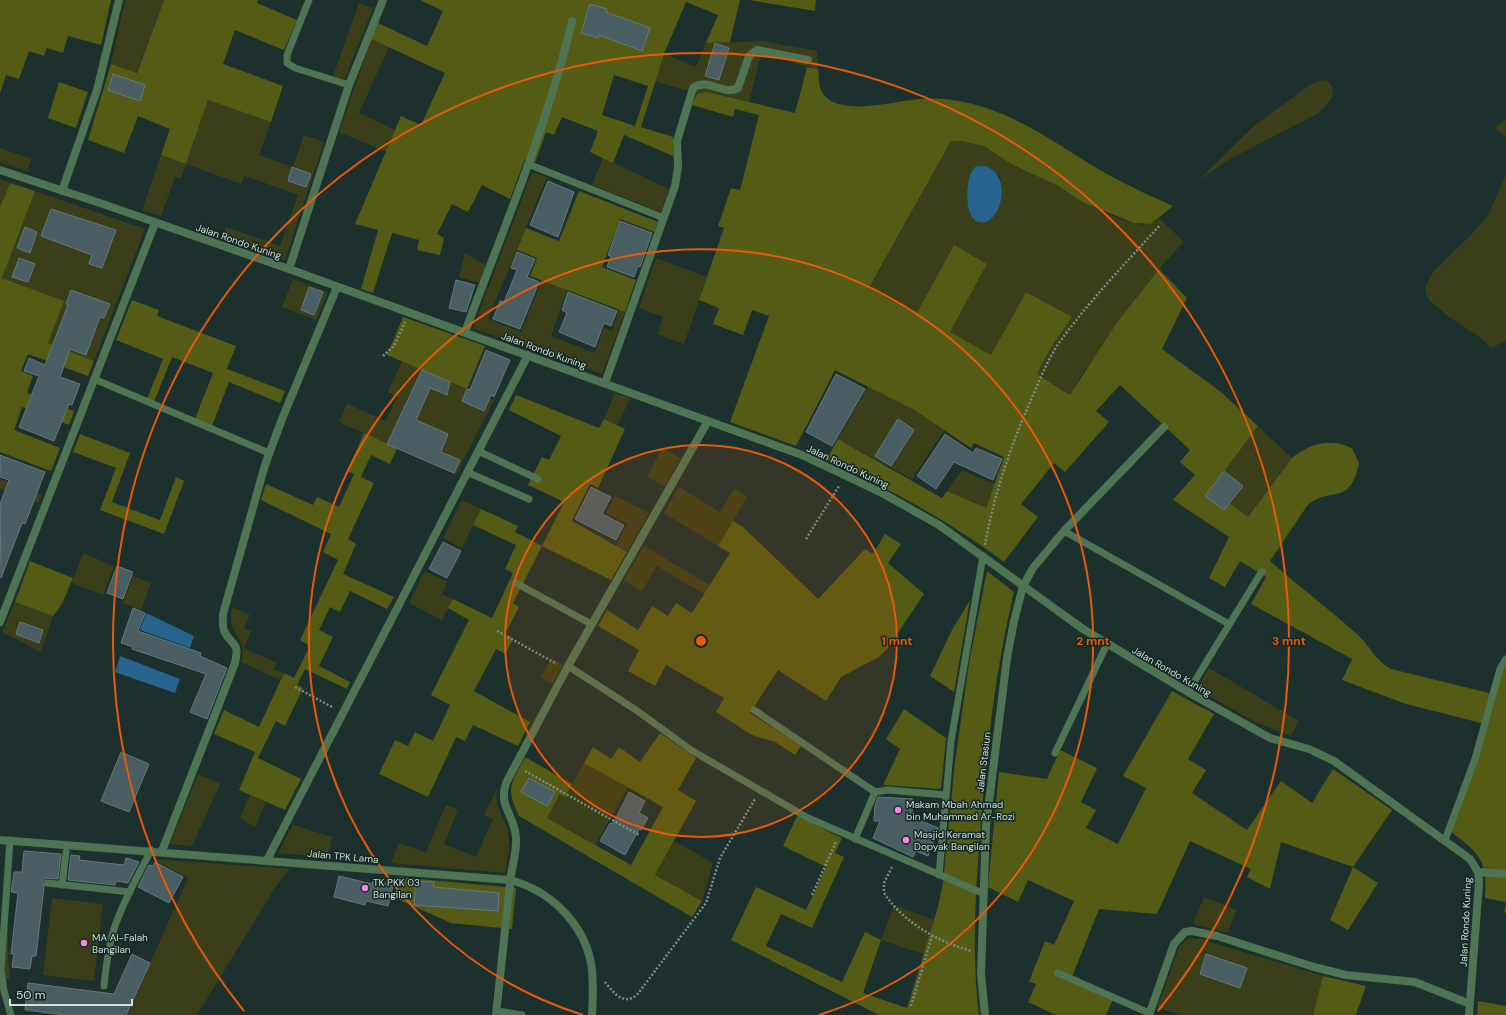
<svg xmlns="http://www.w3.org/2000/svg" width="1506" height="1015" font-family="'DM Sans',sans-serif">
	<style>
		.green { fill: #3a3f19; fill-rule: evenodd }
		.forest { fill: #535b14; fill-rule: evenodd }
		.water { fill: #26638d }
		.building { fill: #485e63; stroke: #62797e }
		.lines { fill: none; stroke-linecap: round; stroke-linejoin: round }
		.path { stroke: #7b8c88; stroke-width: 2.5; stroke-dasharray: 2 2; stroke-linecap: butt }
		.lane { stroke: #4e7453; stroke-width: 7 }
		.street { stroke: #4e7453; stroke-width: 8 }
		.ring { fill: none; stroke: #e8590c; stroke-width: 2 }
		.poi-dot { fill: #fe86e0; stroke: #132723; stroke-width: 1.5 }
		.labels { text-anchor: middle; stroke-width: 3; stroke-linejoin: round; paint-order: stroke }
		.street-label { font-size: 10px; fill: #d2dfdb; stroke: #132723 }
		.poi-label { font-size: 10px; fill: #d2dfdb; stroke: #132723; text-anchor: start }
		.centre { fill: #e8590c; stroke: #132723; stroke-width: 2 }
		.ring-label { font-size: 12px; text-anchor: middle; font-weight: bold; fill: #e8590c; stroke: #132723; stroke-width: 3; stroke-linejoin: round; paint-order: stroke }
	</style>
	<rect width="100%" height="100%" fill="#1c312d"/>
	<path class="green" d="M125,0H164L136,73L111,64Z
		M359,3L373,8L344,80L333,76Z
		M371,39L389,47L359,113L395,130L386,152L339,132Z
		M761,41L817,51L818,69L761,54L749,102L707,92L697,94L655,81L664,54L696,67L706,43Z
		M1321,80L1328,81C1340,94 1327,105 1317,114L1228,160L1198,181L1256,124L1312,84Z
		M208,100L271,122L259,155L293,167L304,135L324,142L285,260L223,238L226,227L280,246L298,195L251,178L244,176L241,184L186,164L181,178L175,177L161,216L142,210L161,155L186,164Z
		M1506,120V136L1494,128Z
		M951,141H961L984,146L1011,164L1058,186L1084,203L1122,220L1143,225L1155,222L1159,218L1184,242L1159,269L1081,376L1071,395L1037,374L1049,352L1072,317L1026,292L991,356L950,332L987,264L954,245L916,314L869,289ZM972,169L999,175C1005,190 1001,207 990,219L967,198Z
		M0,148L31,159L27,171L0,162Z
		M603,158L669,189L661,212L592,185Z
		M532,172L547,177L488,319L521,332L542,280L567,290L551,336L595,353L604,328L612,331L619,309L625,312L602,374L473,328Z
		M1506,175V341L1491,348L1478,336L1449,317L1429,300L1426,293L1425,286L1434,271L1473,233L1488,215Z
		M0,179L10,183L0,207Z
		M35,191L145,229L94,361L48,343L2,278Z
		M465,253L486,265L479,283L459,277Z
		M656,258L707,277L684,344L657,334L663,317L639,308Z
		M293,279L328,292L316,320L282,307Z
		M402,361L494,400L456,475L339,422L347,404L386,421L397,397L388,392Z
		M868,386L914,410L944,430L912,479L838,439Z
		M615,393L630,398L618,425L604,419Z
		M1258,426L1292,458L1248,517L1210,489Z
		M662,448L681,458L665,486L647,477Z
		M962,470L994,484L986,509L947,491Z
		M0,479L42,494L39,503L1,489L0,490Z
		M679,487L720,512L734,489L747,497L718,546L664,513Z
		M615,496L649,513L627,552L616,545L627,524L606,513Z
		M462,500L481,509L462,548L443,538Z
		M644,546L710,585L704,594L657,566L642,591L624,580Z
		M83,553L114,566L103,595L72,583Z
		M425,571L447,582L442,594L453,599L442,620L409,603Z
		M133,576L151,583L141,610L123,603Z
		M15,602L53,616L41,652L2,632Z
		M232,607L250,615L244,628L251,631L244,648L277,663L274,669L284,673L280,680L241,662C249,636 225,634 232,607Z
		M551,658L563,665L552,684L541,678Z
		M1209,668L1299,721L1291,736L1257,723L1197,689Z
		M584,763L628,787L595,845L546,818L560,794L565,796Z
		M198,774L220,784L192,846L170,844Z
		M499,785C491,808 504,813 508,832C511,845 507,861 505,873L391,863L399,843L426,852L446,805L458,810L444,844L476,857L493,819L484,815Z
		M250,795L266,802L255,827L240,817Z
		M293,825L332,837L328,857L278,853Z
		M674,841L713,863L702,901L655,875Z
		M153,859L290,869L276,886L197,1015H127L188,878Z
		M1204,897L1236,910L1228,933L1193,924Z
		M52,898L103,904L94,981L43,975Z
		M894,905L934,920L924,954L881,940Z
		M0,926H8V955L10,979L0,978Z
		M1188,938L1200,939L1323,976L1313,1015H1182L1157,1008L1179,948Z"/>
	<path class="forest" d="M0,0H111L101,45L68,36L63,53L47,48L44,56L29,51L19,79L6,75L0,93Z
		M164,0H258L257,3L297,20L284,50L235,30L223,64L283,86L271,122L208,100L186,164L161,155L170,129L138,116L124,153L88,140L111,64L137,73Z
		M420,0H740L730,42L706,43L718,15L686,2L664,54L641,127L673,137V156L624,135L613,163L590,152L598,131L562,117L554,135L546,132L535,163L525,159L510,199L482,185L468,212L452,204L437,234L444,238L440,255L417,250L419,240L392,233L373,293L361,289L378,230L355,224L401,116L421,125L445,73L371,39L378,23L427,46L443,11ZM614,75L648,86L635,126L602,115Z
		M749,0H816L815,11Z
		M807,67L818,69C819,78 818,88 824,95C841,116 890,102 912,100C925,98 939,98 952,100C1018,109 1063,151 1120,181C1137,190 1155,198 1173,206L1151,224L1134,223L1084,203L1058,186L1011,164L984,146L961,141H951L869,288L916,314L954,245L987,264L950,332L991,355L1026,292L1072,317L1049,351L1037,374L1070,395L1116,324L1159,269L1187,298L1162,349L1221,392L1258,426L1211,489L1248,517L1292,458C1311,443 1329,438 1352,448L1359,463C1349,509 1331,484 1307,506L1270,561C1299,587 1331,610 1359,636C1371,648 1376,661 1391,669L1493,694L1506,659V913L1504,912L1506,902L1485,898C1488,860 1479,853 1450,831L1485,724L1406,704L1342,680L1352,659L1251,604L1266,577L1240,561L1225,587L1209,578L1229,537L1173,500L1195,475L1180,462L1190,450L1120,385L1096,411L1109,422L1065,472L1054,463L1021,504L1038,517L1004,562C949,521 889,488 826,460L838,439L942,498L947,491L986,508L1004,457L974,443L971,448L914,410L835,370L796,446L730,422L769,316L752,310L743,335L713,324L719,308L699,300L724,228L718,226L731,188L740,190L759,115L735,109L733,117L692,105L697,94L707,92L795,113Z
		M59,82L88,92L76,128L48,118Z
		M10,183L35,191L2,278L64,301L48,343L94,361L88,376L28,354L21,371L33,376L27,393L74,411L69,425L22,407L14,430L60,448L51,471L0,452V207Z
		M579,191L658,222L654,232L620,219L602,267L636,280L625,312L530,276L537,258L517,250L526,228L559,241Z
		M132,300L159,310L157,316L236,346L227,369L285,391L280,403L229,382L212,426L195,419L213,373L172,357L154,402L147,399L163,359L116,340Z
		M403,317L485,346L467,389L387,355Z
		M516,395L599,428L604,419L625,429L598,488L590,484L572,521L627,552L611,580L542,546L513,603L519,607L505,634L513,639L505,654L496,649L474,691L530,722L518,746L473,725L465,741L456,737L428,797L379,774L395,740L408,746L415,732L433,741L450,705L431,695L469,620L448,608L453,599L492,618L513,573L505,569L516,545L473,525L481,509L518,526L515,532L542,546L564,502L528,485L542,457L549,460L561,436L509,410Z
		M364,433L397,448L390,464L371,455L361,477L374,483L348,539L356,544L343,574L394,597L387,609L350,591L340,612L330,607L319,630L333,637L319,666L350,682L347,689L305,669L297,685L303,688L285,726L276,721L258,758L301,779L285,810L239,790L255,752L214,734L224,710L259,727L284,673L294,678L310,646L300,640L338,560L323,552L331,534L261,500L266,484L313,505L317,497L339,507L354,474L347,471Z
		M80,434L130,453L112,502L160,520L176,477L184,481L164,534L100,510L116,468L73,452Z
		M733,521L743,527L818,599L865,549L873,554L885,534L901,544L888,563L924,594L887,649L879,657L841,677L826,701L778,670L750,713L801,746L795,755L775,742L752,735L716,712L724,698L666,665L655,686L628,671L639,650L598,626L607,610L638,630L652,606L668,616L676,603L692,613L730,553L718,546Z
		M30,561L73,578L62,604L53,616L15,602Z
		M987,571L1014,592C996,667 987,745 981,822C976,887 971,951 979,1015H879L731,940L756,887L806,910L826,867L783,846L797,816L842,838L835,853L844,857L812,928L781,914L766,946L842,982L865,932L881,940L863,993L907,1008L938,907L943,883L955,762L969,663Z
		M970,600L954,692L930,676L952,630Z
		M1172,691L1214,714L1188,759L1206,770L1192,793L1247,830L1281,781L1312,803L1333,769L1392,810L1353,867L1378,883L1348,930L1330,920L1353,867L1281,842L1270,889L1247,877L1251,869L1190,841L1157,914L1099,909L1070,982L1113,999L1106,1015H1056L1028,1002L1036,984L1029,982L1045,941L1054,945L1074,901L1028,880L1018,902L988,887L999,772L1047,779L1060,750L1097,768L1081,802L1096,810L1086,828L1118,844L1146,788L1123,776Z
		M904,709L946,738L941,789L883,785L900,749L886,739Z
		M660,733L696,758L678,790L696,801L655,875L702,901L692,917L519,816C505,786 511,785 525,757L572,784L565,797L560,794L547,818L631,865L663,807L584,763L593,747L611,759L619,747L640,762Z
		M397,877L516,888L512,929L451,923L395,898Z
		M1323,976L1366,986L1356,1015H1313Z
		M1478,1001L1506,1006V1015H1477Z"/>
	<path class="water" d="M985,166C1015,175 1000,227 979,222C963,219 966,178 973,169C976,165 981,166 985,166Z
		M146,613L194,636L190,648L140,630Z
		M120,656L180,679L175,693L115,672Z"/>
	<path class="building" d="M590,4L607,9L606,12L650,28L642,51L599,35L598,38L581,33Z
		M715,43L729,48L719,80L705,76Z
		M113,74L145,85L140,101L108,90Z
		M292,167L311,174L306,187L288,181Z
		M548,181L574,192L558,237L530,225Z
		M51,209L116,230L102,268L89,264L92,255L41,236Z
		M620,221L652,233L640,267L638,266L634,277L607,267L611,256L608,255Z
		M25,227L37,232L30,253L17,248Z
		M517,252L535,259L527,277L539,282L520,329L493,319L500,301L504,302L517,270L511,268Z
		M19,258L35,264L28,282L12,277Z
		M456,280L475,285L466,312L449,308Z
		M309,287L323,292L314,315L301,310Z
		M71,290L110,304L104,318L100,317L86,355L70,349L60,377L80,384L72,405L69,404L54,441L19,427L39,376L24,371L29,358L45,365L68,305L66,304Z
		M568,292L617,311L611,326L604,323L595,347L559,332L567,313L562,310Z
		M486,350L510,360L494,397L491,395L484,411L462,401L467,389L470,390Z
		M422,370L450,382L447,395L430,388L416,420L448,434L441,452L460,460L454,473L387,444Z
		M836,374L865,389L832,446L806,432Z
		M898,419L914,430L891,466L875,456Z
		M945,434L973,453L976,448L1002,459L993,480L954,462L936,489L917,476Z
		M0,455L45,472L25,524L22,523L1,578L0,504L9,480L0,477Z
		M1224,471L1243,486L1224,510L1205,496Z
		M591,487L611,497L602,514L624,525L616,540L575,519Z
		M443,542L461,551L447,578L429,569Z
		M117,566L133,572L123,599L107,593Z
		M133,608L145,613L138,631L201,653L200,656L227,668L207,719L190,712L206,674L132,649L133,647L121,643Z
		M20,622L43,630L39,643L16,634Z
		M121,752L149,764L129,812L101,801Z
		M529,778L555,792L547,806L521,792Z
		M629,792L645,801L639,813L648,818L641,830L639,829L625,855L600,841L610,823L613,824Z
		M878,797L913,799L912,817L938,828L928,856L916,851L913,857L873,838L880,821H874L875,805Z
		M24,851L61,854L58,879L45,878L42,882L44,887L36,956H32L30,969L12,967L14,954H11L18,893L11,892L12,886L14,872H22Z
		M71,855L80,856L79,860L124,865L126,858L139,862L128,883L116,881L115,885L68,880Z
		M155,862L183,877L169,903L138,887L149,865L153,866Z
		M339,876L372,884L373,880L393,886L388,906L366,901L365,905L334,897Z
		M416,881L434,882L433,887L499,893L498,911L414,905Z
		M132,954L150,963L126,1015H65L25,1010L28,983L114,994Z
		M1206,954L1247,968L1240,988L1200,974Z"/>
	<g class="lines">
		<path class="path" d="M383,356L394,346L405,322
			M806,539L839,486
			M985,545C994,493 1012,443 1033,395C1041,377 1048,359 1059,343C1089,301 1126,263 1160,225
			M497,631L557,664
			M295,687L334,708
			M525,771L639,835
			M892,867L884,883V893C904,923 937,941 971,951
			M812,895L836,842
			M605,982C614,993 623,1006 637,995L706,903L720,858L755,799
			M911,1006L932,936"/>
		<path class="lane" d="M309,0L287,55V63L295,68L349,85
			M528,164L664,218
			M94,379L269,453
			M478,451L538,479
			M467,472L529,499
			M1064,531L1229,624
			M516,583L591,624
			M568,666L636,710L691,750L808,818L982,893
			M1188,692L1262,571
			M754,710L875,792
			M1055,753L1107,644
			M855,839L875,792L888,790L946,795
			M10,840L1,970L4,991L11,1015
			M1445,840L1475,759L1500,669L1506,659
			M939,875L951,741L983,556
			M47,883L130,892
			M62,885L66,852
			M1058,973L1149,1013
			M104,986C106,967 108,947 114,929C123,901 138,876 151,850
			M497,1011L522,1015"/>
		<path class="street" d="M0,170L100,203L289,269L802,455L884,494L939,525L1083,629L1188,692L1270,738L1309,749L1334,761L1470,859L1478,872L1479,883L1469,1015
			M62,191L97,90L119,0
			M289,269L349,85L383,0
			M465,332C503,229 547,128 572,21
			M605,383L675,186L678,167L677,141L693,88C707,77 724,96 738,88L749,56L757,50L808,60
			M0,622L155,223
			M0,840L510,880C549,890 583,922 591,963C594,980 593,998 592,1015
			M162,851L235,663C240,641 232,647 224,631C222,625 223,619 223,614L265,465L282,419L337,287
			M267,860L528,355
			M1478,872L1506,874
			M496,1015C501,971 505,927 510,883C511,868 517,854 516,838C515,815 498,807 506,783L568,666L708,421
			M985,1015L981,974L986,826L1007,658L1014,621L1023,586L1033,568L1064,531L1164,427
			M1149,1015L1174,944L1185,932L1192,931L1217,936L1314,967L1346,975L1415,982L1470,1004"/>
	</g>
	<circle cx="701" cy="641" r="196" fill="#e8590c" fill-opacity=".12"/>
	<g class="ring">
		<circle cx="701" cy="641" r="196"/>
		<path d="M583 1015A392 392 0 1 1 819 1015"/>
		<path d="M244 1011A588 588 0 1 1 1158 1011"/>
	</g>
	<g class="poi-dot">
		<circle cx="898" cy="810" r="4"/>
		<circle cx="906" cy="840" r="4"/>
		<circle cx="365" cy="888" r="4"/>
		<circle cx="84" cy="943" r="4"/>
	</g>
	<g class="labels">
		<g class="street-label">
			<text transform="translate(239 241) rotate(19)" y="4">Jalan Rondo Kuning</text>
			<text transform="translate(544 350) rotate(20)" y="4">Jalan Rondo Kuning</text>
			<text transform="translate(848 466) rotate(25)" y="4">Jalan Rondo Kuning</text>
			<text transform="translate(1172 671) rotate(30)" y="4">Jalan Rondo Kuning</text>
			<text transform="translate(983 762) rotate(-83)" y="4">Jalan Stasiun</text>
			<text transform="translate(343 856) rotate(5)" y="4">Jalan TPK Lama</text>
			<text transform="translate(1465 922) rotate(-87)" y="4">Jalan Rondo Kuning</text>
		</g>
		<g class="poi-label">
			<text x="906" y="808">Makam Mbah Ahmad<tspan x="906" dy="12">bin Muhammad Ar-Rozi</tspan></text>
			<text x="914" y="838">Masjid Keramat<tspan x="914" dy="12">Dopyak Bangilan</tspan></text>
			<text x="373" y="886">TK PKK 03<tspan x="373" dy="12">Bangilan</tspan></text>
			<text x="92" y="941">MA Al-Falah<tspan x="92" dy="12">Bangilan</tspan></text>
		</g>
	</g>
	<circle cx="701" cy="641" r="6" class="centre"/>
	<g class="ring-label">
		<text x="897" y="645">1 mnt</text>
		<text x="1093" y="645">2 mnt</text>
		<text x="1289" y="645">3 mnt</text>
	</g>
	<path d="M10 999v6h122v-6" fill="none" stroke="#d2dfdb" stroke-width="2"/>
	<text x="16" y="999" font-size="12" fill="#d2dfdb" stroke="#132723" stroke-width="3" paint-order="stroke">50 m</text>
</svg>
